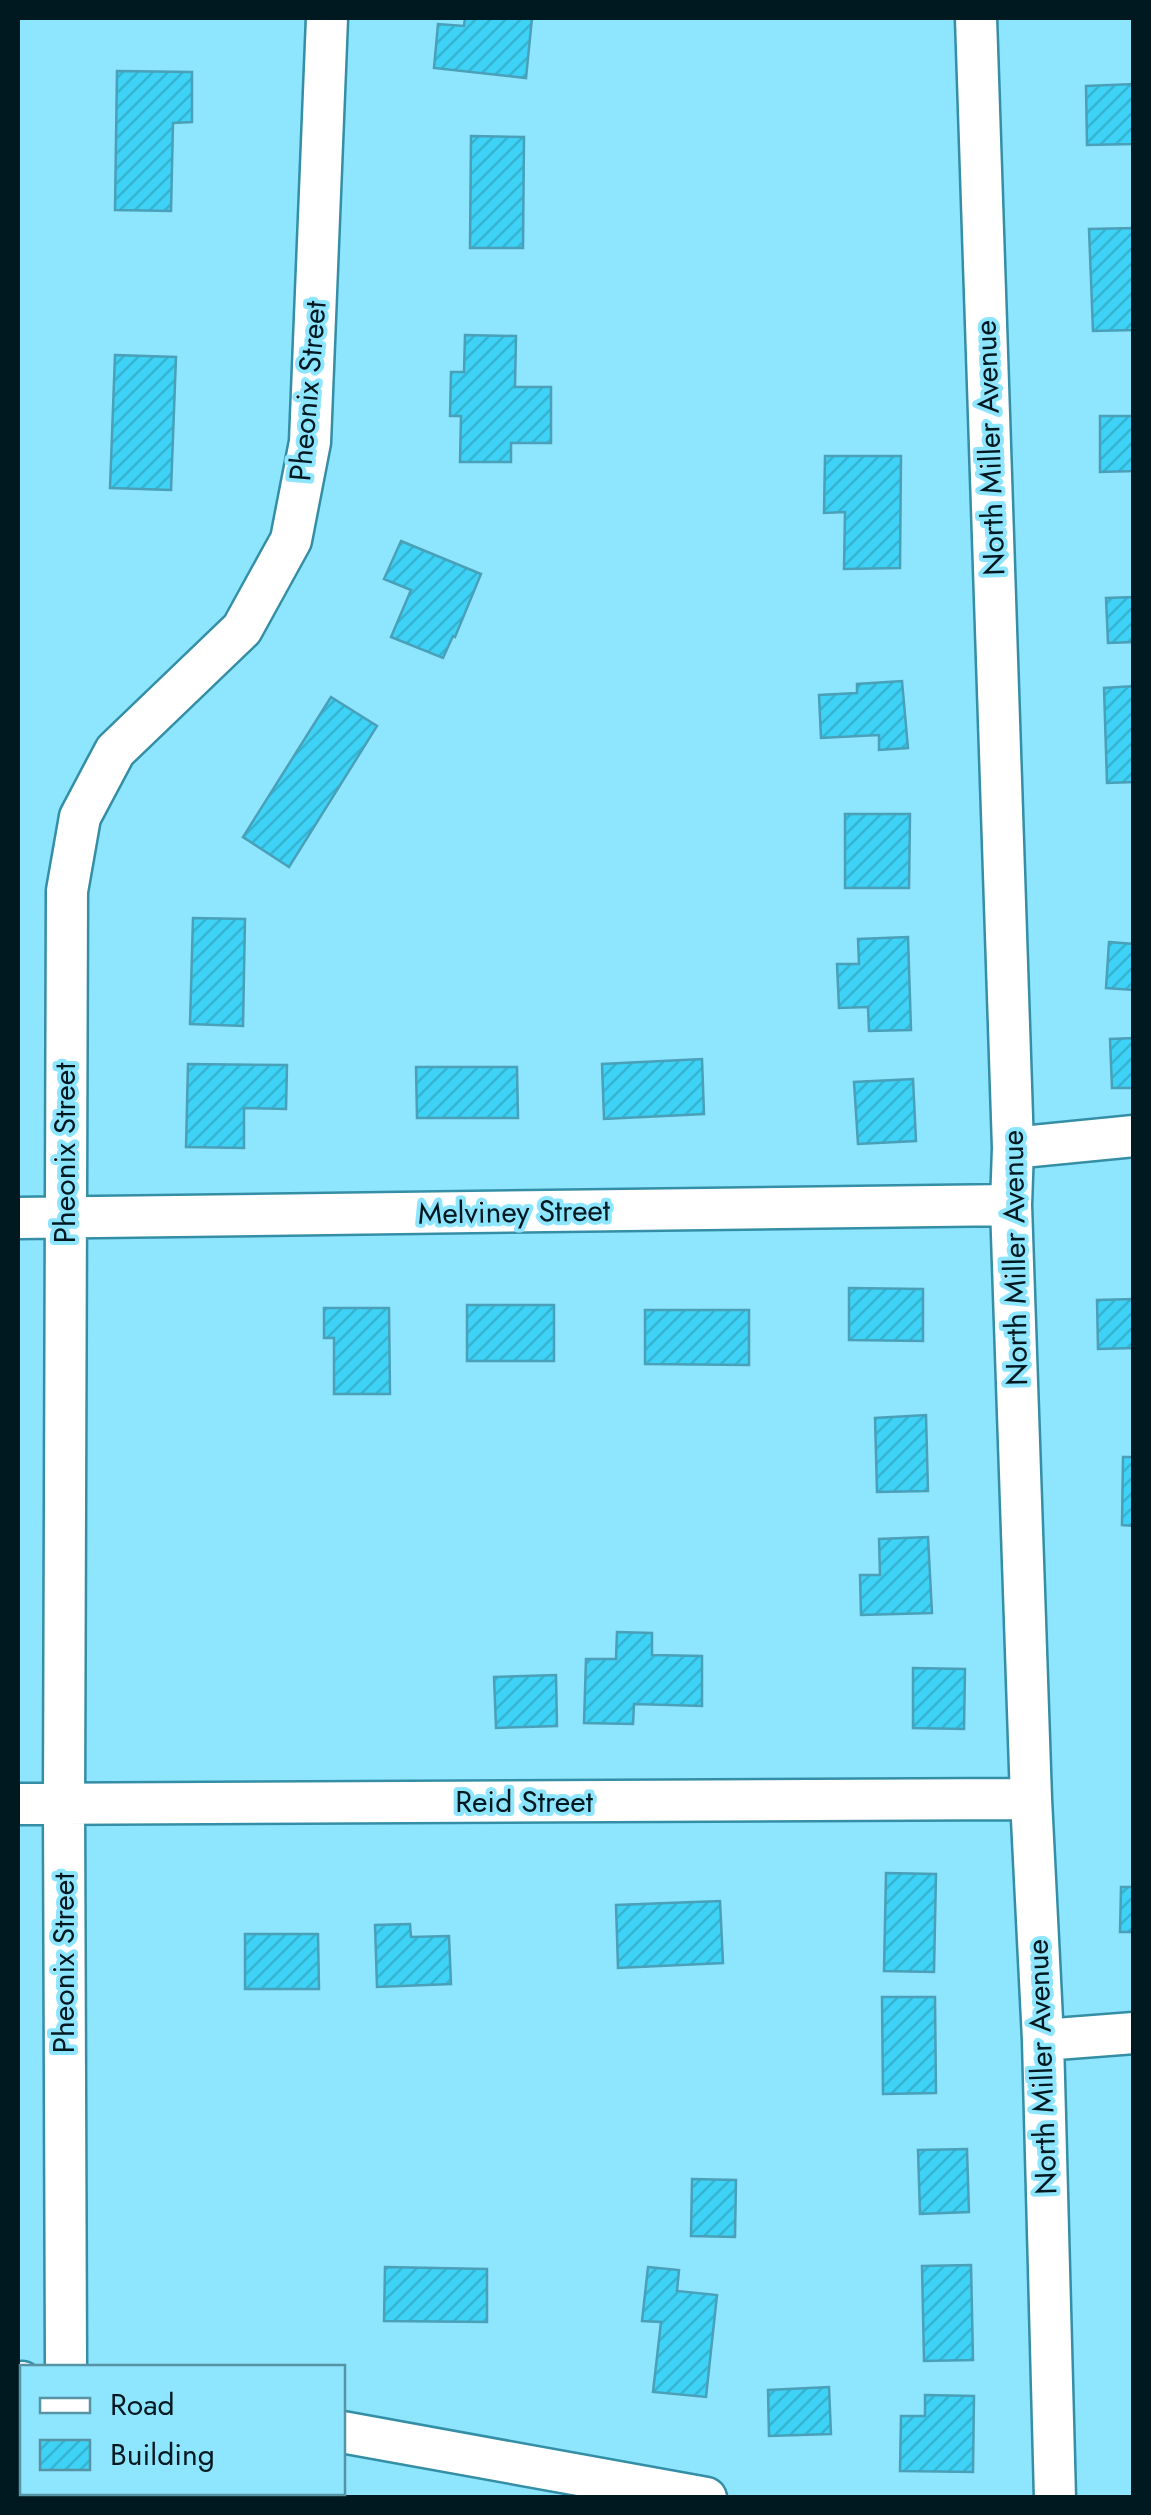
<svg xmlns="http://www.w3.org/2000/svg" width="1151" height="2515" font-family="Jost,sans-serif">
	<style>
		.building { fill: url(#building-hatch); stroke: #49a0b8; stroke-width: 2.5 }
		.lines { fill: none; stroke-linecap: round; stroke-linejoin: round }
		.minor-casing { stroke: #348ea5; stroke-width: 45 }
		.minor { stroke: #fff; stroke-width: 40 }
		.labels { text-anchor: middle; stroke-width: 8; stroke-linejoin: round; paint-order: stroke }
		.street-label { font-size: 30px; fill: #00181f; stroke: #8ee5fe }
	</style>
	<defs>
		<pattern id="building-hatch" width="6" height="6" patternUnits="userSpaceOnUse" patternTransform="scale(2.5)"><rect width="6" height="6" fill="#3ed2f6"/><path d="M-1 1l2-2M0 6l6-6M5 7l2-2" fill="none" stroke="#35b4d2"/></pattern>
	</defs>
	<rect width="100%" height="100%" fill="#8ee5fe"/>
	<path class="building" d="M465,18H532L526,78L434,68L438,24L464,26Z
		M117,71L192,72V122L173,123L171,211L115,210Z
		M1134,84V144L1087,145L1086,86Z
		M471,136L524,137L523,248H470Z
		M1134,228V330L1093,331L1089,229Z
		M465,335L516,336L515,387H551V443H511V462H460L461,416H450L451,372H464Z
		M115,355L176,357L171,490L110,488Z
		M1100,416H1134V471L1100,472Z
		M825,456H901L900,568L844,569L845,512L824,513Z
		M401,541L481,574L455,637L453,636L443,658L391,637L411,590L384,579Z
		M1134,597V642L1108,643L1106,598Z
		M902,681L908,748L879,750V735L821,738L819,695L857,693V684Z
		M1134,686V782L1107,783L1104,688Z
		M331,697L377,726L289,867L243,837Z
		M845,814H910L909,888H845Z
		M193,918L245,919L243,1026L190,1024Z
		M908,937L911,1030L869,1031L868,1007L839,1008L837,964H859L858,939Z
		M1109,942L1134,944V990L1106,988Z
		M1134,1038V1088H1112L1110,1039Z
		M702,1059L704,1114L604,1119L602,1064Z
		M188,1064L287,1065L286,1109L244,1108V1148L186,1147Z
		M416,1067H517L518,1118H417Z
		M913,1079L916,1141L858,1144L854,1082Z
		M849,1288L923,1289V1341L849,1340Z
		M1134,1299V1348L1098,1349L1097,1300Z
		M467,1305H554V1361H467Z
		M324,1308H389L390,1394H334V1338H324Z
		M645,1310H749V1365L645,1364Z
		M926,1415L928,1491L877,1492L875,1418Z
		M1123,1457H1134V1526L1122,1525Z
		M928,1537L932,1613L861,1615L860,1575H880L879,1539Z
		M617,1632L652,1633V1655L702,1656V1706L634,1704L633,1724L584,1723L586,1659H616Z
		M913,1668L965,1669L964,1729L913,1728Z
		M556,1675L557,1726L496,1728L494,1677Z
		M886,1873L936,1874L934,1972L884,1971Z
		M1121,1887H1134V1932H1120Z
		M720,1901L723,1963L618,1968L616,1905Z
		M410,1924L411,1937L449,1936L451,1984L377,1987L375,1925Z
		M245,1934H318L319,1989H245Z
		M882,1997H935L936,2093L883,2094Z
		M967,2149L969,2212L920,2214L918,2150Z
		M692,2179L736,2180L735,2237L691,2236Z
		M971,2265L973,2360L924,2361L922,2266Z
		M385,2267L487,2269V2322L384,2321Z
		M648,2267L679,2270L677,2291L717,2295L706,2397L653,2392L661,2322L642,2321Z
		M829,2387L831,2434L769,2436L768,2390Z
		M925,2395L974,2396L973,2472L900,2471L901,2416H925Z"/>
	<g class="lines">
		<defs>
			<path id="minor" d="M976,18L1013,1148L1011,1205L1031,1799L1043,2040L1055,2498
				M1013,1148L1134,1136
				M18,1218L1011,1205
				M18,1804L1031,1799
				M1043,2040L1134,2033
				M66,2368L64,1805L67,891L80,817L115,751L242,629L291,540L310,442L327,18
				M18,2383L22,2382
				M342,2432L706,2498
				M67,2492V2498"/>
		</defs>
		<use href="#minor" class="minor-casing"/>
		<use href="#minor" class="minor"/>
	</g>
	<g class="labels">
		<g class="street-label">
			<text transform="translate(308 391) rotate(-85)" y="10">Pheonix Street</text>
			<text transform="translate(990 448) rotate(-92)" y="10">North Miller Avenue</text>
			<text transform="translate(65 1153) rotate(-90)" y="10">Pheonix Street</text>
			<text transform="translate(514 1212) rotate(-1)" y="10">Melviney Street</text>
			<text transform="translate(1015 1258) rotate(-91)" y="10">North Miller Avenue</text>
			<text x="524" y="1812">Reid Street</text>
			<text transform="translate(64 1963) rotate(-90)" y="10">Pheonix Street</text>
			<text transform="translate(1042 2067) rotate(-92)" y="10">North Miller Avenue</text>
		</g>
	</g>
	<rect width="1151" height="2515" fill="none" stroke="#00181f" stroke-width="40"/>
	<rect x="20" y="2365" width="325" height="130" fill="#8ee5fe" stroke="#5593a5" stroke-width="2.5"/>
	<rect x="40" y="2398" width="50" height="15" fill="#ffffff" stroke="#5593a5" stroke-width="2.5"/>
	<text x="110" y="2415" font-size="30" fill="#00181f">Road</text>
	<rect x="40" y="2440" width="50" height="30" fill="url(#building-hatch)" stroke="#5593a5" stroke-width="2.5"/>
	<text x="110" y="2465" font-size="30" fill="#00181f">Building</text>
</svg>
